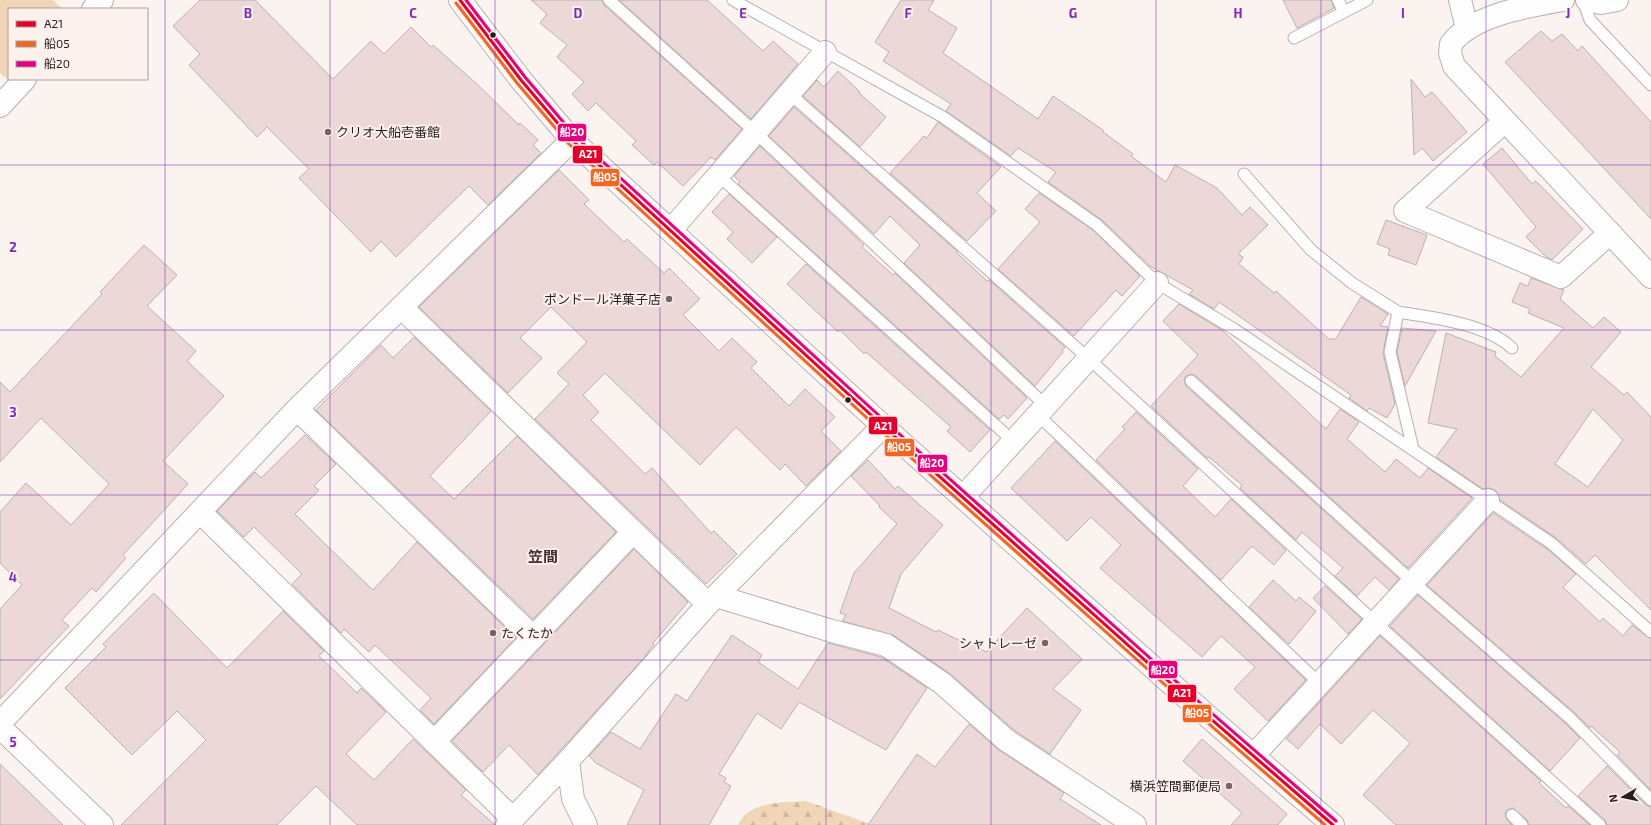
<svg xmlns="http://www.w3.org/2000/svg" width="1651" height="825" font-family="'Exo 2','Noto Sans JP',sans-serif">
	<style>
		.forest { fill: url(#forest-firs) }
		.green { fill: #f0d6b7 }
		.building { fill: #ebd8d7; stroke: #bab2b0; fill-rule: evenodd }
		.lines { fill: none; stroke-linecap: round; stroke-linejoin: round }
		.lane-casing { stroke: #b9b1ae; stroke-width: 13 }
		.street-casing { stroke: #b9b1ae; stroke-width: 24 }
		.secondary-casing { stroke: #b9b1ae; stroke-width: 24 }
		.lane { stroke: #fefdfd; stroke-width: 11 }
		.street { stroke: #fefdfd; stroke-width: 22 }
		.secondary { stroke: #fefdfd; stroke-width: 22 }
		.bus-1-casing { stroke: #fdf1ed; stroke-width: 6 }
		.bus-2-casing { stroke: #fdf1ed; stroke-width: 6 }
		.bus-3-casing { stroke: #fdf1ed; stroke-width: 6 }
		.bus-1 { stroke: #e4002b; stroke-width: 3 }
		.bus-2 { stroke: #f26522; stroke-width: 3 }
		.bus-3 { stroke: #e5007d; stroke-width: 3 }
		.grid { fill: none; stroke: #7b2cbf; stroke-width: 1; stroke-opacity: 0.55 }
		.bus-dot { fill: #271c19; stroke: #fdf1ed; stroke-width: 1.5 }
		.poi-dot { fill: #716764; stroke: #fdf1ed; stroke-width: 1.5 }
		.labels { text-anchor: middle; stroke-width: 4; stroke-linejoin: round; paint-order: stroke }
		.poi-label { font-size: 13px; fill: #271c19; stroke: #fdf1ed; text-anchor: end }
		.quarter-label { font-size: 15px; font-weight: bold; fill: #47302a; stroke: #fdf1ed }
		.grid-label { font-size: 13px; text-anchor: middle; font-weight: bold; fill: #7b2cbf; stroke: #fdf1ed; stroke-width: 4; stroke-linejoin: round; paint-order: stroke }
		.line-badge { stroke: #fdf1ed; stroke-width: 1.5 }
		.badge-label { font-size: 11px; text-anchor: middle; font-weight: bold; fill: #fff }
	</style>
	<defs>
		<pattern id="forest-firs" width="22" height="20" patternUnits="userSpaceOnUse"><rect width="22" height="20" fill="#f0d6b7"/><path d="M5 1l3.5 6h-7zM16 11l3.5 6h-7z" fill="#ceb79d"/></pattern>
	</defs>
	<rect width="100%" height="100%" fill="#faf3f0"/>
	<path class="forest" d="M806,801L873,825H738C750,800 782,803 806,801Z"/>
	<path class="green" d="M0,0H53L62,9H9V79H11L9,81L0,73Z"/>
	<path class="building" d="M200,0H255L333,79L371,41L384,54L411,27L431,47L433,45L478,85L519,125L520,123L538,140L533,145L541,153L488,205L469,186L396,257L381,241L371,252L299,178L309,169L267,127L257,137L189,65L200,54L173,26Z
		M531,0H602L604,5L742,129L715,160L711,157L683,186L657,162L654,165L632,145L636,141L596,103L588,111L572,94L584,82L557,57L567,45L540,23L547,14Z
		M619,0H707L763,51L773,41L798,64L751,119Z
		M901,0H934L928,10L957,28L943,53L1038,119L1053,96L1103,130V132L1133,154L1131,156L1166,182L1175,165L1217,188L1242,215L1250,207L1268,225L1238,254L1243,257L1239,264L1274,293L1276,291L1330,340L1331,338L1335,340L1361,297L1388,314L1380,326L1388,327L1383,353L1395,404L1387,418L1369,408L1367,411L1349,398L1351,395L1219,302L1214,309L1189,294L1193,290L1150,266L1102,220L1048,182L1056,172L1018,148L1011,156L946,111L951,104L883,61L889,52L875,42Z
		M1283,0H1331L1334,8L1297,28Z
		M1541,31L1552,41L1562,34L1578,51L1582,46L1651,122V219L1505,62Z
		M838,71L860,92L859,93L886,117L860,147L803,96L817,80L824,87Z
		M1411,79L1425,97L1432,92L1467,132L1433,161L1422,148L1414,155Z
		M794,107L957,251L958,254L987,281L989,280L1065,347L1062,351L1063,352L1035,386L904,263L920,245L890,216L874,234L769,136Z
		M938,122L1001,167L977,193L996,211L967,241L890,173L924,136L927,138Z
		M760,146L864,245L862,247L893,275L895,273L1027,398L1008,419L1004,415L999,419L738,184L740,182L734,176Z
		M1502,148L1532,184L1535,181L1539,184L1583,229L1552,260L1545,256L1526,237L1536,227L1483,164Z
		M559,170L589,200L584,204L624,242L627,239L664,273L669,268L700,299L683,315L719,351L732,338L757,362L751,368L789,406L805,389L835,417L821,431L841,451L806,486L785,464L780,470L736,427L700,465L605,373L583,395L599,412L591,420L645,474L652,468L711,533L714,531L737,554L706,584L535,419L569,384L557,373L587,342L551,307L520,338L542,358L508,393L419,307Z
		M1039,193L1093,230L1140,276L1122,296L1116,290L1074,336L998,269L1040,222L1025,209Z
		M729,194L777,237L752,263L727,239L733,232L712,212Z
		M1386,220L1427,235L1416,265L1388,255L1390,249L1377,244Z
		M144,245L177,275L147,306L196,351L187,361L224,396L163,461L188,484L123,555L126,558L96,592L92,588L62,620L69,626L0,699V609L22,585L0,563V512L26,483L71,525L109,484L41,418L0,462V382L10,392L102,294L100,292Z
		M806,264L990,430L970,452L947,431L951,427L866,352L864,354L840,330L838,332L787,284Z
		M1531,278L1564,290L1560,299L1593,328L1604,317L1621,332L1591,367L1624,395L1627,392L1651,417V610L1595,555L1586,564L1555,537L1500,500L1496,491L1490,488L1483,489L1436,457L1457,429L1428,423L1446,333L1496,352L1495,356L1521,377L1564,328L1528,313L1530,309L1512,302L1520,283L1528,286ZM1593,409L1623,440L1588,487L1555,464Z
		M1179,304L1222,330L1326,429L1340,409L1359,422L1347,439L1385,472L1396,459L1420,478L1428,468L1472,498L1408,568L1196,376L1192,374L1186,376L1184,380L1186,386L1399,579L1389,590L1375,577L1357,596L1335,576L1343,568L1302,532L1296,540L1240,488L1242,485L1209,457L1207,458L1151,406L1198,355L1163,321Z
		M1402,328L1436,331L1405,386L1397,352Z
		M414,337L491,411L430,476L454,499L517,436L616,532L533,619L316,410L381,345L393,358Z
		M1136,412L1198,469L1183,486L1215,517L1231,499L1286,550L1274,565L1252,546L1221,580L1096,460L1125,429L1122,427Z
		M305,435L336,464L314,486L319,490L295,514L325,544L373,590L417,542L516,638L434,724L420,710L431,698L375,645L369,652L344,629L341,633L292,584L302,574L254,527L244,537L217,511L255,472L261,478Z
		M1055,441L1306,680L1268,721L1234,689L1255,667L1221,636L1202,657L1100,568L1121,545L1091,517L1067,541L1011,488Z
		M868,460L895,489L898,486L943,525L901,574L889,608L936,632L938,630L969,645L971,642L986,652L1027,608L1082,659L1053,689L1081,710L1050,754L1014,730L949,673L893,635L842,621L846,615L840,613L854,573L897,524L879,507L880,506L851,476Z
		M1493,513L1547,549L1576,574L1563,587L1600,622L1603,618L1623,636L1632,625L1651,639V790L1617,755L1620,752L1591,726L1590,728L1575,713L1427,585Z
		M634,549L688,602L653,643L654,644L643,659L538,775L509,745L483,772L452,741Z
		M1273,580L1296,601L1299,597L1316,611L1289,644L1249,607Z
		M1325,586L1362,619L1348,634L1313,598Z
		M154,593L227,668L283,611L324,651L319,656L357,693L361,688L386,712L346,754L374,780L413,739L466,790L461,795L495,825H357L316,786L277,825H121L206,740L177,711L132,755L65,688L106,647L103,644Z
		M1418,595L1565,723L1580,738L1550,771L1390,626Z
		M732,635L762,655L758,662L798,689L828,643L881,657L927,688L886,750L799,702L781,729L757,713L719,774L726,778L724,782L731,786L709,825H627L644,790L596,763L589,756L611,732L640,749L676,694L687,701Z
		M1380,636L1541,781L1539,783L1566,808L1568,806L1590,825H1529L1527,820L1513,808L1507,810L1505,814L1507,820L1512,825H1396L1363,795L1410,743L1373,710L1341,744L1320,724L1298,749L1288,740L1286,739Z
		M969,724L999,750L1064,793L1060,799L1101,825H868L917,754L935,767Z
		M1202,739L1287,814L1278,825H1231L1242,813L1183,761Z
		M0,764L63,825H0Z
		M1607,766L1646,805L1651,807V825H1607L1605,820L1578,796Z"/>
	<g class="lines">
		<defs>
			<path id="lane" d="M609,0L755,132L1045,405
				M733,0L943,117L1097,225L1157,283L1234,329L1551,543L1651,632
				M1338,0L1344,12
				M1583,0L1590,20L1651,85
				M1294,38L1367,0
				M789,93L1088,358L1375,622L1600,825
				M1244,174L1311,250L1352,283L1398,312L1390,352L1413,449
				M718,175L1013,441
				M1398,312C1431,317 1487,324 1512,348
				M1191,381L1413,582L1570,718L1651,800
				M1037,414L1319,683
				M1512,815L1522,825"/>
			<path id="street" d="M1460,0L1467,28
				M93,9L102,0
				M0,106L25,79
				M1505,121L1405,211L1561,277L1610,233
				M671,230L825,52
				M401,307L708,604
				M297,409L533,637
				M963,497L1157,283
				M200,512L513,819
				M716,596L832,631L886,645L942,683L1006,740L1135,825
				M0,723L297,409L572,140
				M0,724L5,732L102,825
				M434,742L633,532
				M1253,756L1488,500
				M568,761L573,799L586,825
				M507,825L568,761L708,604L883,426"/>
			<path id="secondary" d="M460,0L521,80L572,140L883,426L1204,713L1333,825
				M1563,0C1529,6 1472,15 1451,44L1450,53L1454,66L1651,277
				M1587,0L1601,3L1617,0"/>
		</defs>
		<use href="#lane" class="lane-casing"/>
		<use href="#street" class="street-casing"/>
		<use href="#secondary" class="secondary-casing"/>
		<use href="#lane" class="lane"/>
		<use href="#street" class="street"/>
		<use href="#secondary" class="secondary"/>
		<defs>
			<path id="bus-1" d="M460,0L521,80L572,140L883,426L1204,713L1333,825"/>
			<path id="bus-2" d="M456,3L517,83L569,144L880,430L1201,717L1325,825"/>
			<path id="bus-3" d="M466,0L525,77L576,137L886,422L1207,709L1336,821"/>
		</defs>
		<use href="#bus-1" class="bus-1-casing"/>
		<use href="#bus-2" class="bus-2-casing"/>
		<use href="#bus-3" class="bus-3-casing"/>
		<use href="#bus-1" class="bus-1"/>
		<use href="#bus-2" class="bus-2"/>
		<use href="#bus-3" class="bus-3"/>
	</g>
	<path class="grid" d="M165,0V825M330,0V825M495,0V825M660,0V825M826,0V825M991,0V825M1156,0V825M1321,0V825M1486,0V825M0,165H1651M0,330H1651M0,495H1651M0,660H1651"/>
	<g class="bus-dot">
		<circle cx="493" cy="35" r="3.5"/>
		<circle cx="848" cy="400" r="3.5"/>
	</g>
	<g class="poi-dot">
		<circle cx="328" cy="132" r="4"/>
		<circle cx="669" cy="299" r="4"/>
		<circle cx="493" cy="633" r="4"/>
		<circle cx="1045" cy="643" r="4"/>
		<circle cx="1229" cy="786" r="4"/>
	</g>
	<g class="labels">
		<g class="poi-label">
			<text x="336" y="137" text-anchor="start">クリオ大船壱番館</text>
			<text x="661" y="304">ポンドール洋菓子店</text>
			<text x="501" y="638" text-anchor="start">たくたか</text>
			<text x="1037" y="648">シャトレーゼ</text>
			<text x="1221" y="791">横浜笠間郵便局</text>
		</g>
		<g class="quarter-label">
			<text x="543" y="562">笠間</text>
		</g>
	</g>
	<g class="grid-label">
		<text x="248" y="18">B</text>
		<text x="413" y="18">C</text>
		<text x="578" y="18">D</text>
		<text x="743" y="18">E</text>
		<text x="908" y="18">F</text>
		<text x="1073" y="18">G</text>
		<text x="1238" y="18">H</text>
		<text x="1403" y="18">I</text>
		<text x="1568" y="18">J</text>
		<text x="13" y="252">2</text>
		<text x="13" y="417">3</text>
		<text x="13" y="582">4</text>
		<text x="13" y="747">5</text>
	</g>
	<g class="line-badge">
		<rect x="557" y="123" width="30" height="19" rx="4" fill="#e5007d"/>
		<rect x="572" y="145" width="31" height="19" rx="4" fill="#e4002b"/>
		<rect x="590" y="168" width="30" height="19" rx="4" fill="#f26522"/>
		<rect x="868" y="416" width="30" height="19" rx="4" fill="#e4002b"/>
		<rect x="884" y="438" width="31" height="19" rx="4" fill="#f26522"/>
		<rect x="917" y="454" width="31" height="19" rx="4" fill="#e5007d"/>
		<rect x="1148" y="660" width="30" height="19" rx="4" fill="#e5007d"/>
		<rect x="1167" y="684" width="30" height="19" rx="4" fill="#e4002b"/>
		<rect x="1182" y="704" width="30" height="19" rx="4" fill="#f26522"/>
	</g>
	<g class="badge-label">
		<text x="572" y="136">船20</text>
		<text x="588" y="158">A21</text>
		<text x="605" y="181">船05</text>
		<text x="883" y="430">A21</text>
		<text x="899" y="451">船05</text>
		<text x="932" y="467">船20</text>
		<text x="1163" y="674">船20</text>
		<text x="1182" y="697">A21</text>
		<text x="1197" y="717">船05</text>
	</g>
	<rect x="8" y="8" width="140" height="72" fill="#fdf1ed" stroke="#a79c98"/>
	<rect x="16" y="21" width="20" height="6" fill="#e4002b" stroke="#a79c98"/>
	<text x="44" y="28" font-size="12" fill="#271c19">A21</text>
	<rect x="16" y="41" width="20" height="6" fill="#f26522" stroke="#a79c98"/>
	<text x="44" y="48" font-size="12" fill="#271c19">船05</text>
	<rect x="16" y="61" width="20" height="6" fill="#e5007d" stroke="#a79c98"/>
	<text x="44" y="68" font-size="12" fill="#271c19">船20</text>
	<g transform="translate(1623 797) rotate(261)" stroke="#fdf1ed" stroke-width="3" paint-order="stroke">
	<path d="M0-3L7 15L0 10L-7 15Z" fill="#271c19"/>
	<text y="-6" font-size="11" font-weight="bold" text-anchor="middle" fill="#271c19">N</text>
	</g>
</svg>
